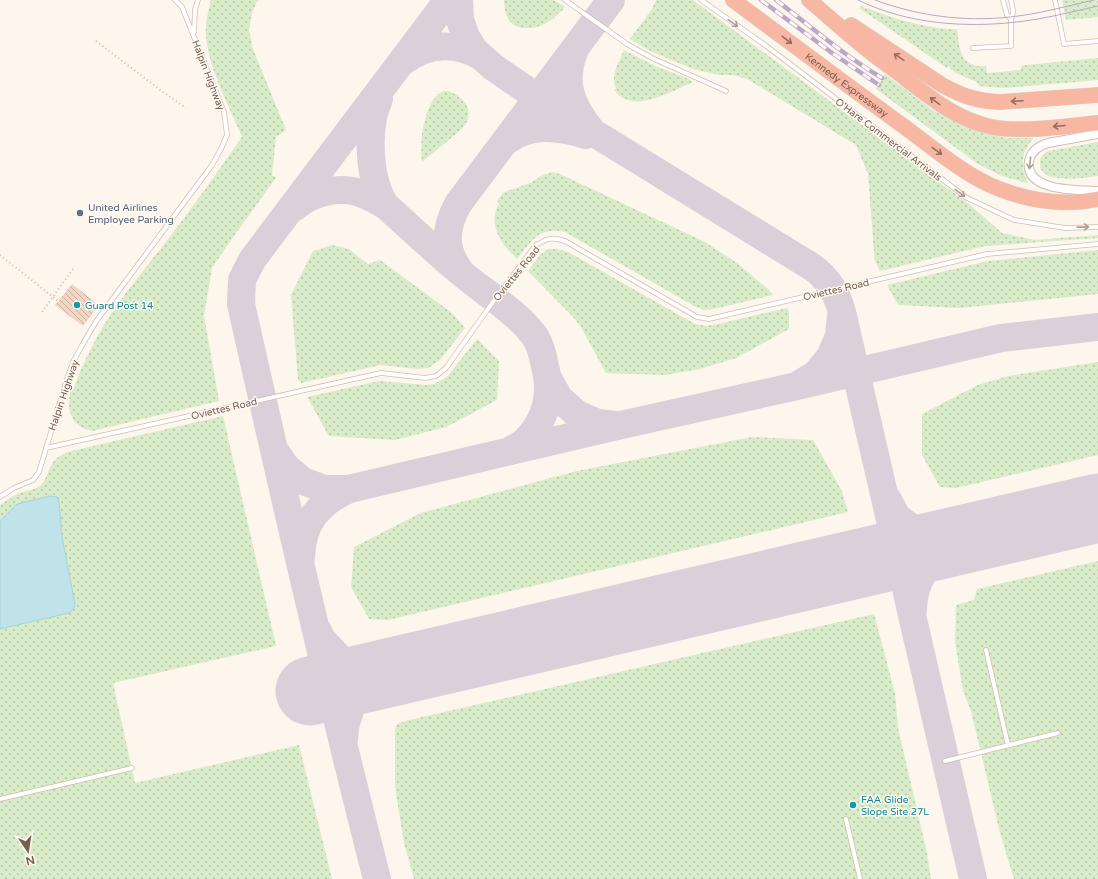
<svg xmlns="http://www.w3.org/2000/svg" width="1098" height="879" font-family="'Varela Round',sans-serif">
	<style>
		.grass { fill: url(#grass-dots) }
		.water { fill: #bfe3e8; stroke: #a5d3da }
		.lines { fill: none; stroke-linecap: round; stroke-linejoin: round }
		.taxiway { stroke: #dbcfda; stroke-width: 28 }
		.runway { stroke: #dbcfda; stroke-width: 69 }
		.building { fill: url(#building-back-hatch) }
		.service-casing { stroke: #d1beb0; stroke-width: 5.5 }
		.minor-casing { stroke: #d1beb0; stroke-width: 10 }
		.motorway-casing { stroke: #dad1cd; stroke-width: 16 }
		.path { stroke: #d9b8a5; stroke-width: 2; stroke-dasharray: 1 3; stroke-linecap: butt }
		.service { stroke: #fff; stroke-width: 4 }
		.minor { stroke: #fff; stroke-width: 8 }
		.motorway { stroke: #f7b7a3; stroke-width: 15 }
		.tram { stroke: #b9a8c9; stroke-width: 1 }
		.rail-casing { stroke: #b9a8c9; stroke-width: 4.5 }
		.rail { stroke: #fffaf3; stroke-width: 3; stroke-dasharray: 9; stroke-linecap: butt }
		.oneway { stroke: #af9d94 }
		.oneway2 { stroke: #936e5e }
		.service-dot { fill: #5c6f8a; stroke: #fffaf3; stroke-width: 1.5 }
		.culture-dot { fill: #0f9aa8; stroke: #fffaf3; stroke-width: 1.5 }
		.labels { text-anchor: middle; stroke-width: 3; stroke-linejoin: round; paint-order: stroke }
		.street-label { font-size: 10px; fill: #7a5c4d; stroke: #fffaf3 }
		.service-label { font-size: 10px; fill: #4e5e75; stroke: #fffaf3; text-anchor: start }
		.culture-label { font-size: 10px; fill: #0d838f; stroke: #fffaf3; text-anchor: start }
	</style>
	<defs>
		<pattern id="grass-dots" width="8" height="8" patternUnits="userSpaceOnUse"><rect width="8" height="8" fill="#d8ecc9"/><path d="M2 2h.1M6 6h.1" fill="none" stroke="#b4c2a5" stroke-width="1.8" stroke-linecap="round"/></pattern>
		<pattern id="building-back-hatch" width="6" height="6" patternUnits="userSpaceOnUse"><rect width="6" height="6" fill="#f3d5c3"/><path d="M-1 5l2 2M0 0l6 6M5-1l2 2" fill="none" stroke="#cab0a1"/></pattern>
	</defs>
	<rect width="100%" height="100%" fill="#fdf6ec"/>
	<path class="grass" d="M211,0H259L256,3L251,17L249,31L253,49L286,130L276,137L272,175L276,178L236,233L212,268L204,316L219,401L92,431C89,430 85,429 83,428C66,419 68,402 71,387L74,388C84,359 99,331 117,305C132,284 149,264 165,243C192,208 217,173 242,137C229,105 209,71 206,36C205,24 208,12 211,0Z
		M504,0H554L565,7C558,15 548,24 537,27C535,28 531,28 528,28C510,29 504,16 504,0Z
		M656,0H693L969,204L1002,233L1034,240L1098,235V238L985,246L880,271L875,261L874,253L868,174L856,145L747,79L733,75H720L693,69L652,52L630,39L652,9Z
		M1062,0H1098V17L1066,20Z
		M861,6C884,15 907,23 932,27C941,28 949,30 957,29C960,49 959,68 986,66L987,73L1021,70V66L1026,65L1098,58V80L1004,88L979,86L977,82L967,78L954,72L950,69V68L948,67L947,68L859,8Z
		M624,50L655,66L689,79L693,82C674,90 643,109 623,98C619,96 617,93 614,90L616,88C610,76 619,62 624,50Z
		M885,74L934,111L965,127L983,133L1008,138H1033V139C1021,151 1020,168 1028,183H1027L1002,176L978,164L876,89Z
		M449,91C466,98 476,113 462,129L422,162C420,140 422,119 433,100C435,97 437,95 440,93C442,91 446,91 449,91Z
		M1098,142V176C1085,178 1038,185 1040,163C1040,157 1043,154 1048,151Z
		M552,172L560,174L705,242L737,263L768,289L773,295L714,309L704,310L694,306L565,232C537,227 533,240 517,259C501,244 487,225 499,203L497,201L503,193L532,182L541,176Z
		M332,245L349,249L368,264L380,260L452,313L465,328L439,361L428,368L417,369L381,365L301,383L298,379L291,295L313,251Z
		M548,249H557L568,252L695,324L706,326L718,324L787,308L789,311V329L736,358L700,369L665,375L606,373L581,327L574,318L528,271L540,255Z
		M1098,250V294L959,308L898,305L887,285L988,261Z
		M477,339L499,361L497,400L446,427L395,440L329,436L307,397L379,381L427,385L434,384L447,377Z
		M1098,362V455L956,488L940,487L922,455V414L978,385L1008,376Z
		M223,416L276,646L113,683L135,783L299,745L332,879H0V505C6,501 12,496 19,493C25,491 34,490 40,486C48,479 48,466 56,459C59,456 64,454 67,452Z
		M752,437L813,440L842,491L848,512L388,620L369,619L351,587L354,547L421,513L577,471Z
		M1098,561V879H1014L1000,833L971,711L963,691L955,641L956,605L974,600L977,589Z
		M874,614L895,693L898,728L927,853L931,879H414L404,843L395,787V730L397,724L405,721Z"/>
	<path class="water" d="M50,496L57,497L59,502L62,536L75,604L74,609L69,613L0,629V521L17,504Z"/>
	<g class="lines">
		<path class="taxiway" d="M459,0L460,20L466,37L475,51L493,67L538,98L594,133L812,267C828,278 837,293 842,312L973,879
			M574,52C562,82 571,105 591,130
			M402,62C426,44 453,41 480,56
			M379,99C366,127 368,180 386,206
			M506,141C511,138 517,134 523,132C543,124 566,129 586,135
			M295,207C312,192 339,186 360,193C370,196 378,201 386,206C412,229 438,254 465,276C488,295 515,311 534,335C540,343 543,356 545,366C552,393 547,418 527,439C523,444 516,447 510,451
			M460,271C443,248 445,228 458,204L611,0
			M548,378L559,398L577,414L598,423L615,425
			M801,383L816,374L830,357L839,336L841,316
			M275,451L286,467L303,481L324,489H349
			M888,500L897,517L917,532L942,539L968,538
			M301,557C302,522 319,503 349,489L621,425L797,386L1001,338L1098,327
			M913,610C913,583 928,558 953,545C957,542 962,541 967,539
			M318,631L321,638L342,661L364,670L388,674
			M344,740L345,727L352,704L367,685L388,674
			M377,879C328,688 284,496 241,304L242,280L252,260L448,0"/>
		<path class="runway" d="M310,691L1098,508"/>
	</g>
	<path class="building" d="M72,284L99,305L83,326L55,305Z"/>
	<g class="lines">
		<defs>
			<path id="service" d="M565,0L627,44L652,58L726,91
				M701,0L765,45L967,198L1014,220L1065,228L1098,227
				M1003,0L1007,15L1011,19
				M1055,0L1064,44L1098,41
				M194,32L195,10L198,0
				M973,48L1011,46V19C1015,13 1012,7 1011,0
				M46,448L381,373L425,378L436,376L446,368L495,299L536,245C548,238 552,237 565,241L697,317L709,319L987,254L1098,244
				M0,497L14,488L33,480L39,472L65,385L73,362L84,342L97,320L212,165L221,149L227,135L224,112L182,7L175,0
				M986,650L1008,745
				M945,761L1058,733
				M0,799L132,768
				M846,819L860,879"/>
			<path id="minor" d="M1098,134L1048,143C1038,146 1031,151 1029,161C1024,192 1079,190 1098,191"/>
			<g id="motorway">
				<path id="s1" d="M733,0C791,43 848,86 906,128C933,148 966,176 997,188C1029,201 1064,206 1098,199"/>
				<path d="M809,0C829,17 849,35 869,51C881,61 894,69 906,79C932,99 958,120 992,127C1024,133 1065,126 1098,123"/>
				<path d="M851,25L942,85C962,96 977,101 1000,102L1098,95"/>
			</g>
		</defs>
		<use href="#service" class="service-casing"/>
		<use href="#minor" class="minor-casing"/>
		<use href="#motorway" class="motorway-casing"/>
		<path class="path" d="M96,41L163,92L186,108
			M0,255L58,301
			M42,312L73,269"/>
		<use href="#service" class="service"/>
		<use href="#minor" class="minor"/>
		<use href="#motorway" class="motorway"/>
		<path class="tram" d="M858,0C907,24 964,28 1017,22C1044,19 1071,12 1098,6
			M875,0C918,16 964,22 1010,17C1039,14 1067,6 1094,0"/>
		<defs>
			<path id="rail" d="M761,0L832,53L879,85
				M776,0C811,27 845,56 882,78"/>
		</defs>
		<use href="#rail" class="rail-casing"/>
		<use href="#rail" class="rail"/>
	</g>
	<defs><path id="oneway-shaft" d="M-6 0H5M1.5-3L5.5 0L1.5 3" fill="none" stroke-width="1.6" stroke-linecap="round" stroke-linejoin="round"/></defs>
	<g class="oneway">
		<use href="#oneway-shaft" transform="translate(733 23) rotate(35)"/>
		<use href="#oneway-shaft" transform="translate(1030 163) rotate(96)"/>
		<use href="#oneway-shaft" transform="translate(960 193) rotate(37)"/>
		<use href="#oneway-shaft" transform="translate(1083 227) rotate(-1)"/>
	</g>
	<g class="oneway2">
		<use href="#oneway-shaft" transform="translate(787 40) rotate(37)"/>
		<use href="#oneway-shaft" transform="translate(899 57) rotate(-146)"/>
		<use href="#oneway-shaft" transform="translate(935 101) rotate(-144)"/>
		<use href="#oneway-shaft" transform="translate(1017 101) rotate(177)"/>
		<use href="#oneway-shaft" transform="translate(1059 126) rotate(175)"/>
		<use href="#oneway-shaft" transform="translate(937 151) rotate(36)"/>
	</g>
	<circle class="service-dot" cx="80" cy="213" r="4"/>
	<g class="culture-dot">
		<circle cx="77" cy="305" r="4"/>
		<circle cx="853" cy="805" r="4"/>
	</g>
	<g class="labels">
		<g class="street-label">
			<text transform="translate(209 75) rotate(69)" y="4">Halpin Highway</text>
			<text dy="4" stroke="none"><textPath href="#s1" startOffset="142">Kennedy Expressway</textPath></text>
			<text transform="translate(889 139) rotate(37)" y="4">O'Hare Commercial Arrivals</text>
			<text transform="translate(516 273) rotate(-51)" y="4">Oviettes Road</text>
			<text transform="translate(836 289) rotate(-13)" y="4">Oviettes Road</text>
			<text transform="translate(63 395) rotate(-71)" y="4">Halpin Highway</text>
			<text transform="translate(224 408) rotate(-13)" y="4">Oviettes Road</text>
		</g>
		<g class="service-label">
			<text x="88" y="211">United Airlines<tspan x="88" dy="12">Employee Parking</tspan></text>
		</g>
		<g class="culture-label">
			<text x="85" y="309">Guard Post 14</text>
			<text x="861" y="803">FAA Glide<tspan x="861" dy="12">Slope Site 27L</tspan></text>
		</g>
	</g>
	<g transform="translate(28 851) rotate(167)" stroke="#fffaf3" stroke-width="3" paint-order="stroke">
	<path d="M0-3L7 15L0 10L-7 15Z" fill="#7a5c4d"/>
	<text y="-6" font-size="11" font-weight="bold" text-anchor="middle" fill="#7a5c4d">N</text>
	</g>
</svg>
